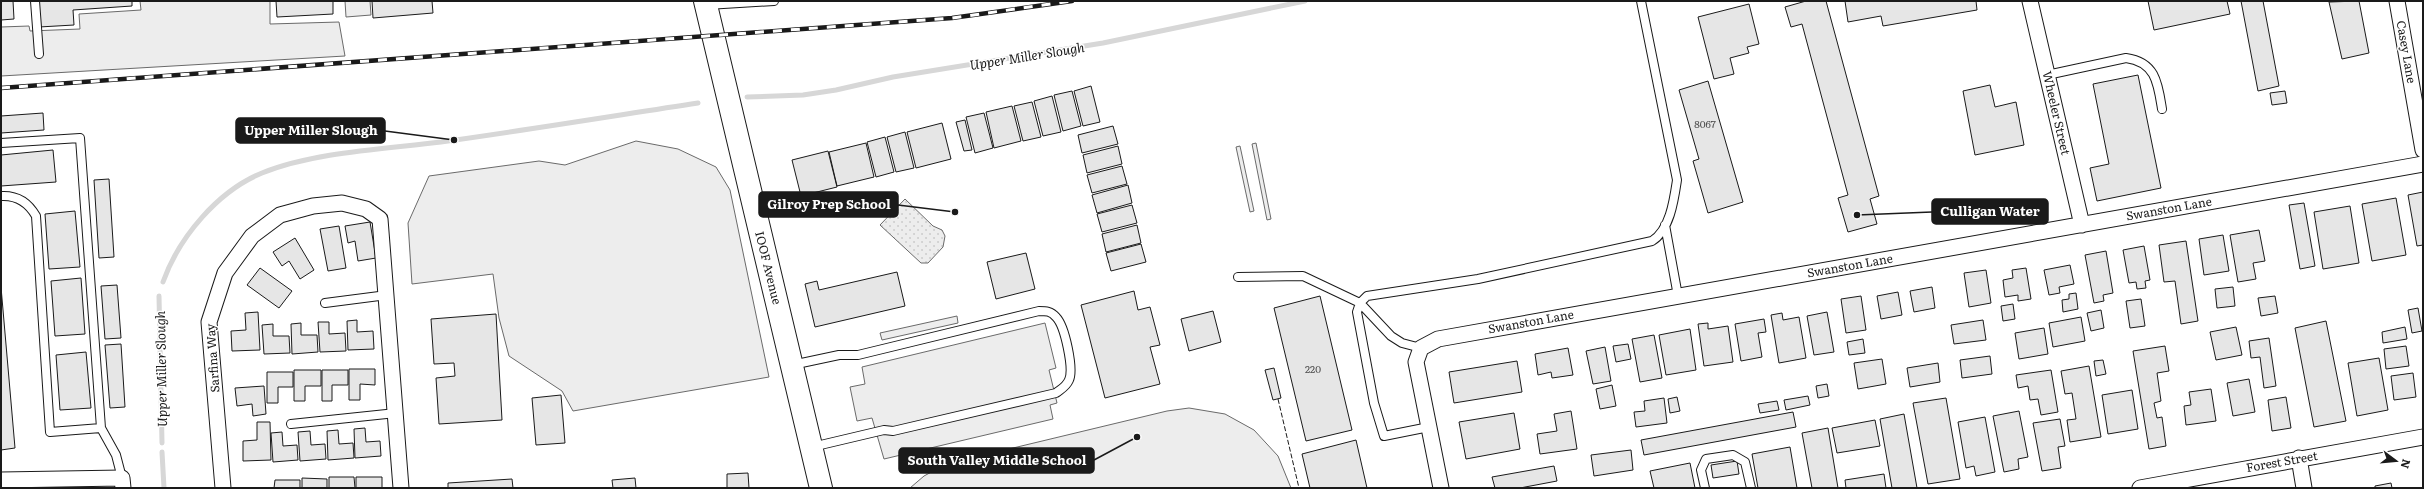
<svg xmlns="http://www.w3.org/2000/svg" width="2424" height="489" font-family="Literata,serif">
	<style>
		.built { fill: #ededed; stroke: #6a6a6a }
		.park { fill: url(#park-dots); stroke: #6a6a6a }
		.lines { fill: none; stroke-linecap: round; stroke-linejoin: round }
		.stream { stroke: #d7d7d7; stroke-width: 5 }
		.building { fill: #e6e6e6; stroke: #1a1a1a }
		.lane-casing { stroke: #1a1a1a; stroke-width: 10 }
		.street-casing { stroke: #1a1a1a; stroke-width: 17 }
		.secondary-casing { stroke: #1a1a1a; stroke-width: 24 }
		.lane { stroke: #fff; stroke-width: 8 }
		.street { stroke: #fff; stroke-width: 15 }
		.secondary { stroke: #fff; stroke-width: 22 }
		.rail-casing { stroke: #1a1a1a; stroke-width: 4.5 }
		.rail { stroke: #fff; stroke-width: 3; stroke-dasharray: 9; stroke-linecap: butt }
		.fence { stroke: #1a1a1a; stroke-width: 1; stroke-dasharray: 5 2; stroke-linecap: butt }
		.labels { text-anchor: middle; stroke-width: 3; stroke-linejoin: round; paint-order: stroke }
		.number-label { font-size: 10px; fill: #4d4d4d }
		.street-label { font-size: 12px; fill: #1a1a1a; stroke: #fff }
		.water-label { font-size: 13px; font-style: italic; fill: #1a1a1a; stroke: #fff }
		.leader { fill: none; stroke: #1a1a1a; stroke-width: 1.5 }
		.callout-dot { fill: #1a1a1a; stroke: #fff; stroke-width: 1.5 }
		.callout { fill: #1a1a1a; stroke: #1a1a1a; stroke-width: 1.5 }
		.callout-label { font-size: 13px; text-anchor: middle; font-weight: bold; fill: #fff }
	</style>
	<defs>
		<pattern id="park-dots" width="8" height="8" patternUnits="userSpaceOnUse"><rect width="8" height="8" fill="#ededed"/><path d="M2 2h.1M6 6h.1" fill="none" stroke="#cbcbcb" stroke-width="1.8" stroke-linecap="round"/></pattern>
	</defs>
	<rect width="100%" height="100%" fill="#fff"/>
	<path class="built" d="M140,1H270V24L339,22L345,56L1,76V27L29,26L30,31L80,29L79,14L141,10Z
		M345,1H370L371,15L346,17Z
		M636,141L678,149L716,167L730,190L769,377L573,411L562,391L509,356L499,318L493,274L412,284L408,223L429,176L539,161L565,165Z
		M1256,143L1271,219L1267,220L1252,144Z
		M1240,146L1254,211L1250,212L1236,147Z
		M957,316L958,323L882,340L880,333Z
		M1045,323L1056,368L1049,370L1057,403L1050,405L1053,419L884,459L872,418L857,421L850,387L865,384L862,367Z
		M1189,408L1225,414L1254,430L1278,456L1291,488H910L924,476L937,469L959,461L1167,411Z"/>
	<path class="park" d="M905,199L933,226L942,230L945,236L943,247L928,263H921L880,225Z"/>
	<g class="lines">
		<path class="stream" d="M747,97L803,95L836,90L893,77L1103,43L1305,1
			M163,282C179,237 218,191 262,173C314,152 385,149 441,142C527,130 613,116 698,103
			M159,296L162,443
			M162,452L164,488"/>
	</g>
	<path class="building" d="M1,1H13L14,19L1,20Z
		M37,1H132V6L73,10L74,25L39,27Z
		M276,1H333V14L277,17Z
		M372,1H432L433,13L373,18Z
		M1806,1H1826L1879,196L1870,199L1877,224L1848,232L1838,198L1848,195L1802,24L1791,27L1785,7Z
		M1845,1H1976L1977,10L1883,26L1881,16L1848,22Z
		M2148,1H2227L2230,14L2154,30Z
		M2241,1H2263L2279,86L2258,91Z
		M2359,1L2369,53L2342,59L2329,2Z
		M1749,4L1759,44L1747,47L1749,53L1730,58L1734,74L1714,79L1698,17Z
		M2138,75L2161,188L2097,201L2090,168L2109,164L2093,84Z
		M1708,81L1743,202L1708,213L1693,161L1699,159L1679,90Z
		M1990,85L1995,107L2016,102L2024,145L1975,155L1963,91Z
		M1091,86L1100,122L1083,126L1074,91Z
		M1072,91L1081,126L1063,131L1054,95Z
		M2285,91L2287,103L2272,105L2270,93Z
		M1052,96L1061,132L1043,136L1034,101Z
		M1032,102L1041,137L1023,141L1014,106Z
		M1012,106L1021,141L994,148L986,112Z
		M43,113L44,130L1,133V116Z
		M984,113L993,148L975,153L966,117Z
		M965,120L972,150L964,151L956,122Z
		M942,123L951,159L916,168L907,132Z
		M1113,126L1118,144L1082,153L1078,135Z
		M905,132L914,168L896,172L887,137Z
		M885,137L894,172L876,177L867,142Z
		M866,143L874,177L837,186L829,152Z
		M1118,146L1122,164L1087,173L1083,155Z
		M53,150L56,182L1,186V155Z
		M828,151L837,187L801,196L792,160Z
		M1122,166L1127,184L1092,193L1087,175Z
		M109,179L114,257L99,258L94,180Z
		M1128,185L1132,203L1097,213L1092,195Z
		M2423,192V245L2417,246L2408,195Z
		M2396,198L2406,255L2372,261L2362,204Z
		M2304,203L2315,266L2300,269L2289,205Z
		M1132,205L1137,223L1102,232L1097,214Z
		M2350,206L2359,263L2323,269L2314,212Z
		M75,211L80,267L49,269L45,214Z
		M370,222L376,258L358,261L355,241L348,243L345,226Z
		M1137,225L1141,243L1106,252L1102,234Z
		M339,226L346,268L328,271L320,229Z
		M2259,230L2265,261L2253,263L2256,279L2238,282L2230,235Z
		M2223,235L2229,271L2204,275L2199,239Z
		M295,238L314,270L300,279L289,261L282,266L273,252Z
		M2186,241L2198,321L2181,324L2175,281L2164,282L2159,245Z
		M1141,244L1146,262L1111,271L1106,253Z
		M2144,246L2150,280L2145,281L2146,288L2137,289L2136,282L2129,283L2123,250Z
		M2106,251L2113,293L2103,295L2104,301L2094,303L2085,255Z
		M1026,253L1035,289L996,299L987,262Z
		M2070,265L2074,284L2059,287L2060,293L2049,295L2044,270Z
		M260,268L292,291L279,308L247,285Z
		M2026,268L2031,299L2018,301V295L2005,297L2003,280L2013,278L2012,270Z
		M1986,270L1991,303L1969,307L1964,273Z
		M897,272L905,306L815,327L805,284L817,281L819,290Z
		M81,278L85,334L55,336L51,281Z
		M117,285L121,338L105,339L101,286Z
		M1,287L15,448L1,450Z
		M1932,287L1935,308L1914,312L1910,291Z
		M2233,287L2235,306L2217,308L2215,289Z
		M1134,291L1138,310L1150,307L1160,345L1150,347L1160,384L1105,398L1081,305Z
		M1898,292L1902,315L1881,319L1877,296Z
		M2076,293L2078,309L2063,312L2062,300L2069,299V294Z
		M1320,296L1352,430L1306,441L1274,308Z
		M1861,296L1866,330L1846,333L1841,299Z
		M2275,296L2278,313L2261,316L2258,298Z
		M2141,299L2145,326L2130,328L2126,301Z
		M2013,304L2015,319L2003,321L2001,306Z
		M2418,308L2422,331L2412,333L2408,310Z
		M2101,310L2104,328L2091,331L2087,313Z
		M1213,311L1221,342L1189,351L1181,319Z
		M258,312L260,350L232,351L231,331L246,330L245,313Z
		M1827,312L1834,352L1814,355L1807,316Z
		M1782,313L1783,320L1799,317L1806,358L1779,363L1771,315Z
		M496,314L502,420L439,424L436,378L455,376L454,363L434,364L431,319Z
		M2081,317L2085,341L2053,347L2049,323Z
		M1764,319L1766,332L1758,333L1762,357L1741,361L1735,324Z
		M357,320V332L373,331L374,349L348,350L347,321Z
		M1983,320L1986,340L1954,344L1951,325Z
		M2326,321L2346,421L2314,427L2295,328Z
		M318,322H329V334L345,333L346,351L320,352Z
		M301,323V335H317L318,352L292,354L291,324Z
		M1708,323V329L1728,326L1733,362L1704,366L1698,324Z
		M273,324V336H289L290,353L264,354L262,325Z
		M2236,327L2242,355L2216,360L2210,332Z
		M2405,327L2407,339L2383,343L2382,332Z
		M2044,328L2048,354L2019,359L2015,333Z
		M1690,329L1696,370L1666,375L1659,335Z
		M1654,335L1662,378L1640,382L1632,339Z
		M2269,338L2276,386L2264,388L2260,357L2251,358L2249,341Z
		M1863,339L1865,353L1849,355L1847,342Z
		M121,344L125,407L110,408L105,345Z
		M1628,344L1631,359L1616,362L1613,346Z
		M2165,346L2169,371L2157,373L2161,401L2154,403L2157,418L2162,417L2166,446L2149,449L2133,351Z
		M2406,346L2409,366L2386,369L2384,349Z
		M1605,347L1611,381L1593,384L1586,351Z
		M1568,348L1573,375L1552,378L1551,372L1538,375L1535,354Z
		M86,352L91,408L60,410L56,355Z
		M1990,356L1992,374L1962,378L1960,360Z
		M2379,358L2388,410L2357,416L2348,363Z
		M1882,359L1886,384L1858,389L1854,363Z
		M2103,360L2106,374L2096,376L2094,361Z
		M1517,361L1522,392L1454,403L1449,372Z
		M1938,363L1940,382L1910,387L1907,368Z
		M2089,366L2101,437L2070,442L2067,420L2076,419L2072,393L2065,394L2061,371Z
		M1274,368L1281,398L1273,400L1265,370Z
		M349,369H375V385L360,384V400H349Z
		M294,370H321V386H305V401H294Z
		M322,370H348V385H332V401H322Z
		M2051,370L2058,412L2041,415L2038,399L2030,400L2028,386L2018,388L2016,375Z
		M267,372H293V387H278V403H267Z
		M2413,373L2416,397L2394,400L2391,376Z
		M2249,379L2255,412L2233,416L2227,383Z
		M1827,384L1829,396L1818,398L1816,386Z
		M1612,385L1616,406L1600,409L1596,389Z
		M264,386L266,414L253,416L252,404L237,406L235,388Z
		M2211,389L2216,421L2186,425L2184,406L2191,405L2189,392Z
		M2132,390L2138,429L2108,434L2102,395Z
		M561,395L565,443L536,445L532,398Z
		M1808,396L1810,405L1786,410L1784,400Z
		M1677,397L1680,411L1670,413L1668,399Z
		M2286,397L2291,428L2272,431L2268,400Z
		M1664,398L1667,423L1636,427L1634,412L1645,411L1644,401Z
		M1946,398L1960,479L1928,484L1913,403Z
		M1777,401L1779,410L1760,413L1758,404Z
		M1571,411L1577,449L1540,454L1537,434L1557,431L1554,414Z
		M2019,411L2028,457L2018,459L2019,469L2004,472L1993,416Z
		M1793,412L1796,427L1644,455L1641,440Z
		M1514,413L1520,449L1466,459L1459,422Z
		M1904,414L1917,488H1892L1880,419Z
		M1985,417L1995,472L1976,476L1974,466L1966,468L1958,422Z
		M2060,419L2065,446L2058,447L2061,468L2042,471L2033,423Z
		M1875,420L1880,446L1837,453L1832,428Z
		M257,422H270L271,460L243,461V441L257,440Z
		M365,428L366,442L380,441L381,456L355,458L354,429Z
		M1828,428L1838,488H1812L1802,433Z
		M338,430L339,444L353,443L354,458L328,460L327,431Z
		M310,431L311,445L325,444L326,459L300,461L298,432Z
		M282,432L283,446L297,445L298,460L273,462L271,433Z
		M1356,440L1367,488H1310L1302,454Z
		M1790,447L1797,488H1758L1752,454Z
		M1631,450L1633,470L1594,476L1591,455Z
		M1737,461L1739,474L1713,478L1711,465Z
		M1690,463L1695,488H1654L1650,471Z
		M1554,466L1557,481L1520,488H1495L1492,477Z
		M748,473L749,488H727V474Z
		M1884,474L1886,488H1846L1845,480Z
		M329,477H354L355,488H329Z
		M356,477H382V488H356Z
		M302,478L327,479V488H302Z
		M635,478L636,488H613L612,480Z
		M512,479L513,488H448V483Z
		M275,480H300V488H274Z
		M2391,483L2392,488H2375V486Z"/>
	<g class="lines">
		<defs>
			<path id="lane" d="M35,1L39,54
				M707,5L774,1
				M2047,75L2126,58C2156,62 2158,84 2162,109
				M1,143L80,138L101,428L116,455L122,478
				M1,196C17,195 28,202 36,216L50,432L101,428
				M1665,225L1678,296
				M1238,277L1303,276L1360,303L1391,336L1402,343L1421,348
				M325,303L387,295
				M792,365L839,355H858L1039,311C1046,311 1051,311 1056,317C1065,326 1074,369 1069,380C1066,387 1061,389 1056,393L893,431L884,430L812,447
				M291,424L396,413
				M1429,427L1384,436L1374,403L1357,312L1360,303L1367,296L1478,279L1652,241C1670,230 1674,200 1677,180L1641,1
				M1705,488L1701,470L1706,459L1733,455L1745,462L1751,488"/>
			<path id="street" d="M2030,1L2082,225
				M2397,1L2423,150
				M2299,458L2304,488
				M1,480L122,478L123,488
				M223,488L209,322L225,273L252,236L280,215L313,206L342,203L366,209L380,219L401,488
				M1441,488L1416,362L1421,348L1438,339L2423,164
				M2140,488L2423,437"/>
			<path id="secondary" d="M705,1L821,488"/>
		</defs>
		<use href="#lane" class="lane-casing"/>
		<use href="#street" class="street-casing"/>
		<use href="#secondary" class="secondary-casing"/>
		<use href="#lane" class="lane"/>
		<use href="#street" class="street"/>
		<use href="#secondary" class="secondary"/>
		<defs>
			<path id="rail" d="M1,88L952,18L1072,1"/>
		</defs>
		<use href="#rail" class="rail-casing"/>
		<use href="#rail" class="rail"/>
		<path class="fence" d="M1278,399L1299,488"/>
	</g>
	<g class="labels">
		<g class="number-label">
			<text x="1705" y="128">8067</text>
			<text x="1313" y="373">220</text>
		</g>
		<g class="street-label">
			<text transform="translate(2406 52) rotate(80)" y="4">Casey Lane</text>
			<text transform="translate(2056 113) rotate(77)" y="4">Wheeler Street</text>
			<text transform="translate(2169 209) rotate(-10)" y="4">Swanston Lane</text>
			<text transform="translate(1850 266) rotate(-10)" y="4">Swanston Lane</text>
			<text transform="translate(768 268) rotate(76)" y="4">IOOF Avenue</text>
			<text transform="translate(1531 322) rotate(-10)" y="4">Swanston Lane</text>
			<text transform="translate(213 358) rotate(-94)" y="4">Sarfina Way</text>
			<text transform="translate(2282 462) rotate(-10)" y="4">Forest Street</text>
		</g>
		<g class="water-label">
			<text transform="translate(1027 56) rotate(-9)" y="5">Upper Miller Slough</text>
			<text transform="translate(161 369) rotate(-91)" y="5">Upper Miller Slough</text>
		</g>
	</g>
	<path class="leader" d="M454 140L385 131M955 212L898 205M1857 215L1932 212M1137 437L1094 460"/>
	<g class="callout-dot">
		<circle cx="454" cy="140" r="4"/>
		<circle cx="955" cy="212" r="4"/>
		<circle cx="1857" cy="215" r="4"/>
		<circle cx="1137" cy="437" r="4"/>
	</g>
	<g class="callout">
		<rect x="236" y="118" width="149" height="25" rx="4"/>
		<rect x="759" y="192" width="139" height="25" rx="4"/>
		<rect x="1932" y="199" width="116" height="25" rx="4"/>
		<rect x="899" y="448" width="195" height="25" rx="4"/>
	</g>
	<g class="callout-label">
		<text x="311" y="135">Upper Miller Slough</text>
		<text x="829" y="209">Gilroy Prep School</text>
		<text x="1990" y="216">Culligan Water</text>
		<text x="997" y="465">South Valley Middle School</text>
	</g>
	<rect width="2424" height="489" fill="none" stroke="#1a1a1a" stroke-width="4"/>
	<g transform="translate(2396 461) rotate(106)" stroke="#ffffff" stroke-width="3" paint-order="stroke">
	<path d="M0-3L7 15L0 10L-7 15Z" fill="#1a1a1a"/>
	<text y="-6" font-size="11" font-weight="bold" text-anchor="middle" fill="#1a1a1a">N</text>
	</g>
</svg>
